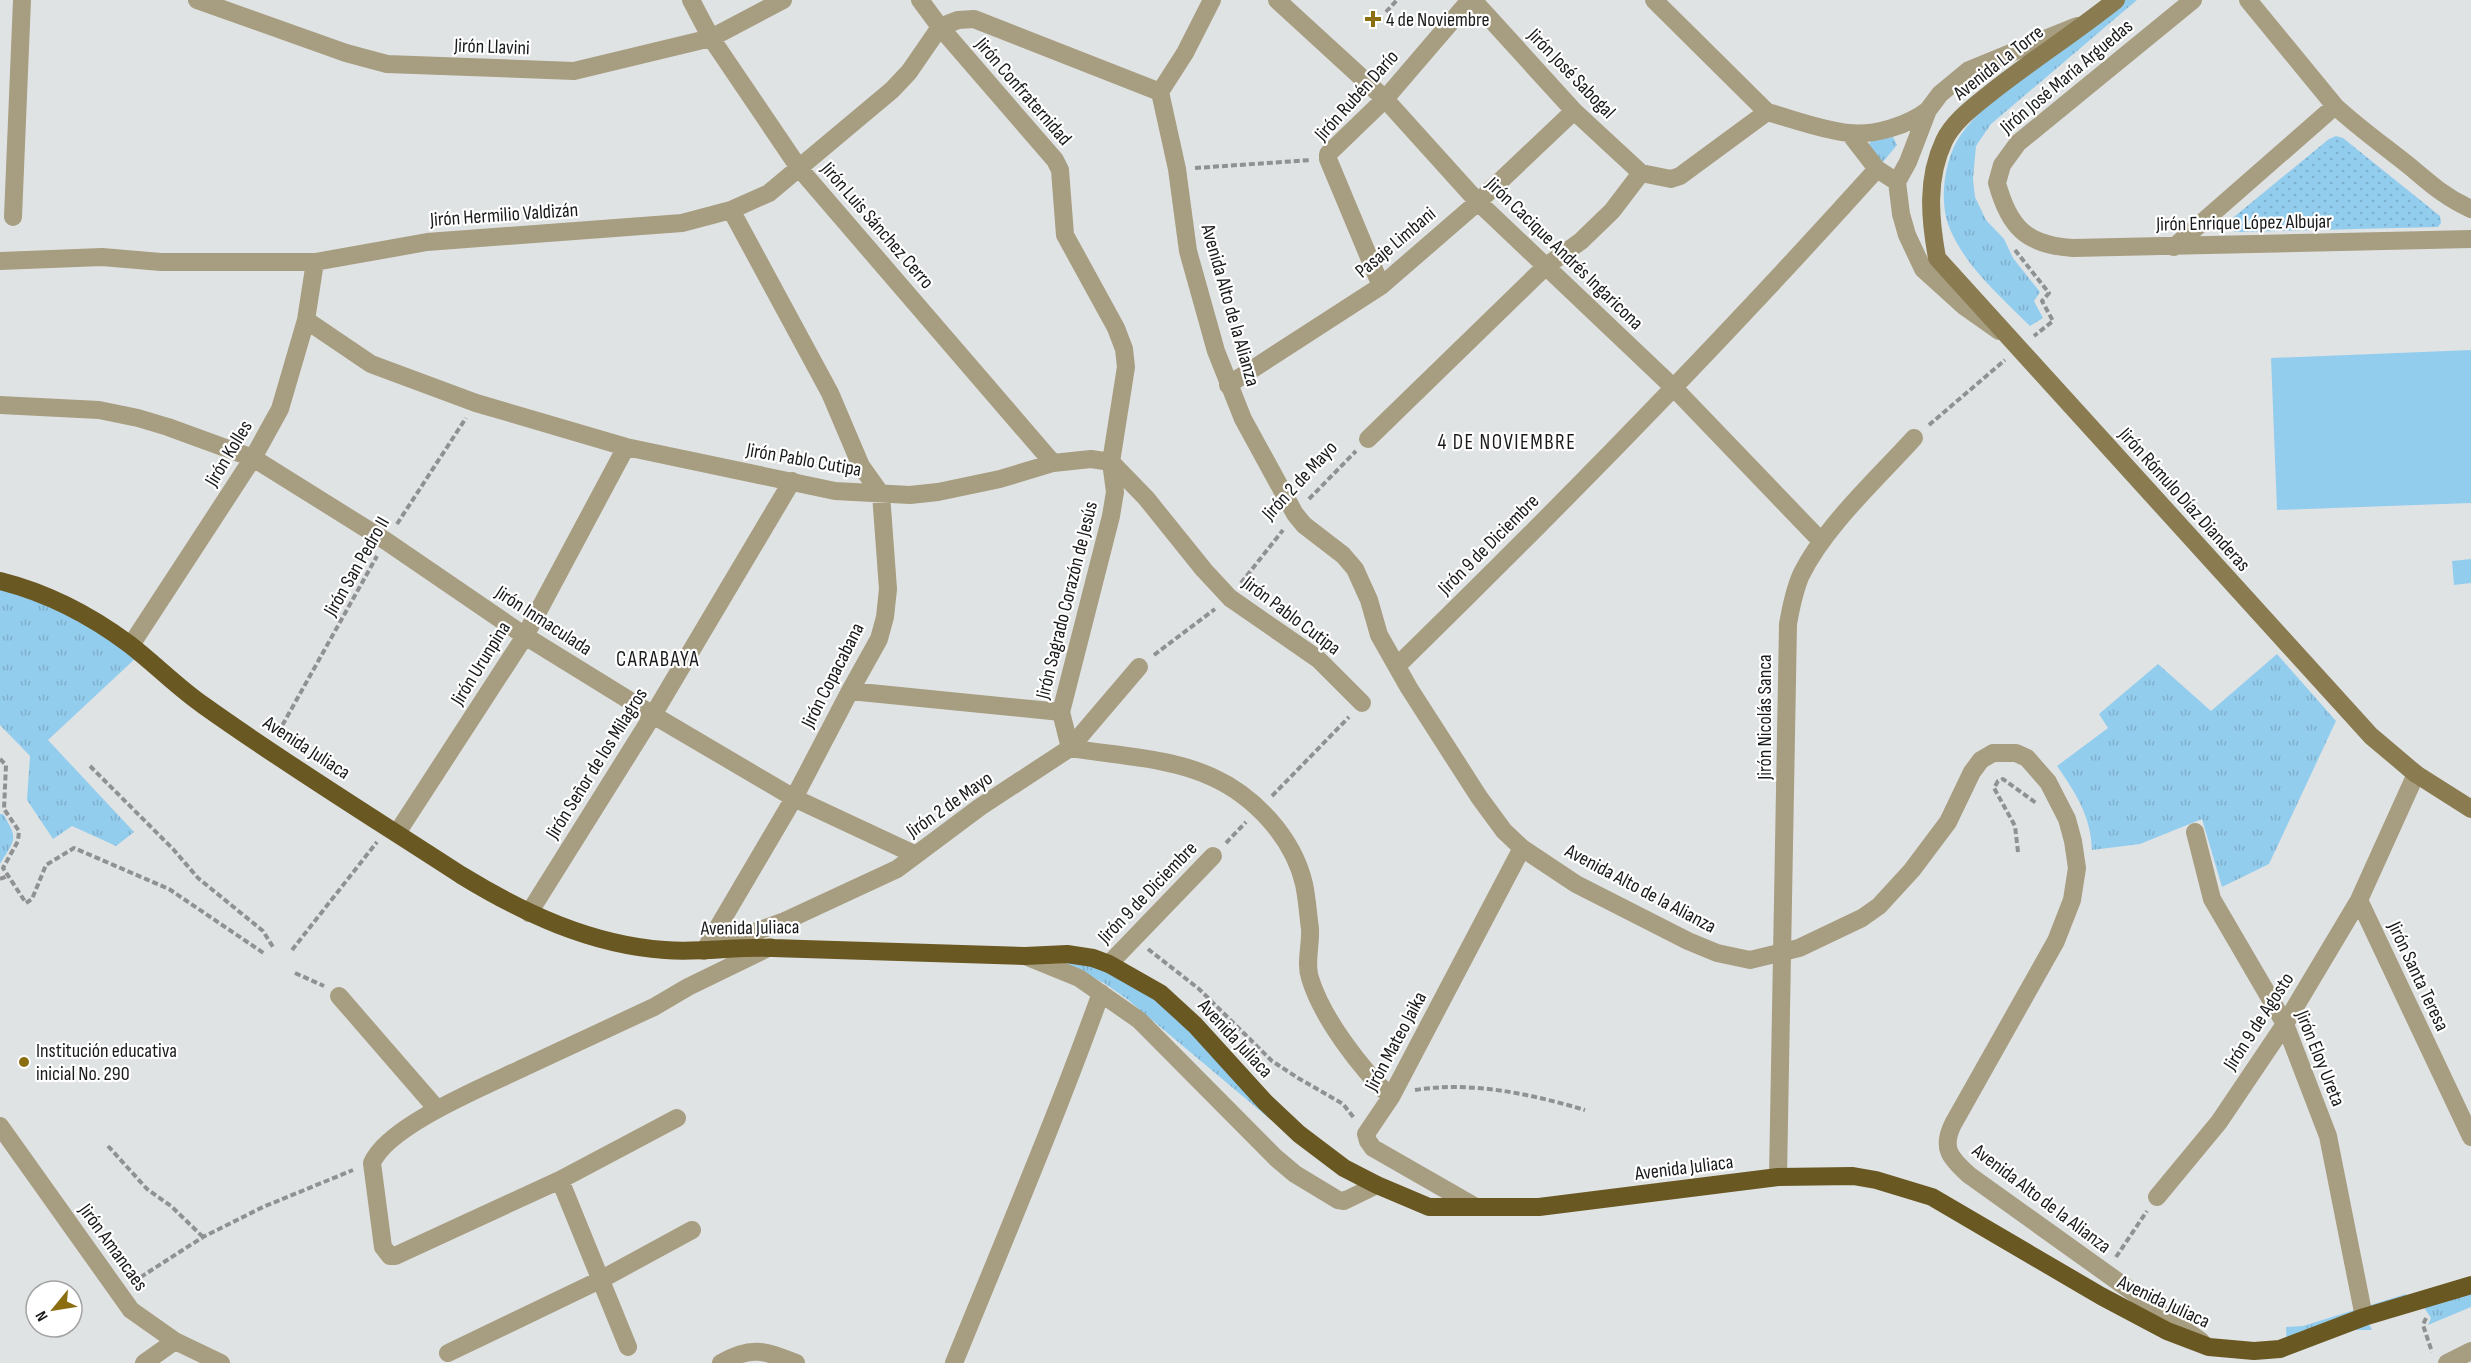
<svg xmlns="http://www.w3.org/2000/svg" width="2471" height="1363" font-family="'Sofia Sans Condensed',sans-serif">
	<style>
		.grass { fill: url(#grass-tufts) }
		.park { fill: url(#park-dots) }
		.garden { fill: #93cdee }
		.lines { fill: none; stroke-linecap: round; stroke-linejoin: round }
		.path { stroke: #8f9192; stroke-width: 4; stroke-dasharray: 6 3; stroke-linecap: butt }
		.minor { stroke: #a79d80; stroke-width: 18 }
		.tertiary { stroke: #a79d80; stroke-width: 18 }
		.secondary { stroke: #8a7b50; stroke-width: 18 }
		.trunk { stroke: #6a5822; stroke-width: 18 }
		.poi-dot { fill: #8a6e0f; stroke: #fff; stroke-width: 2 }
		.labels { text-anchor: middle; stroke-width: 4.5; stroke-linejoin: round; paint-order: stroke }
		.poi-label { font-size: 20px; fill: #191a1b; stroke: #fff; text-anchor: start }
		.street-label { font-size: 20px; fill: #191a1b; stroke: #fff }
		.neighbourhood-label { font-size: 21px; letter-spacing: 1.5px; fill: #191a1b; stroke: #fff }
	</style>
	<defs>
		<pattern id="grass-tufts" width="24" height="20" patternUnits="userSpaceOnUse" patternTransform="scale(1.5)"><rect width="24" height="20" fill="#93cdee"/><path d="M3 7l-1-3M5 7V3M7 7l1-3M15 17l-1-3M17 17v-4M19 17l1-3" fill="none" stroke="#7eafcc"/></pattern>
		<pattern id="park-dots" width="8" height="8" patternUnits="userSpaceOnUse" patternTransform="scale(1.5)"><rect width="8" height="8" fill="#93cdee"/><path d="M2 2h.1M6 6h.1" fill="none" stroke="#7eafcc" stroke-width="1.8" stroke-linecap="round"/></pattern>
	</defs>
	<rect width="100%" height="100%" fill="#e0e3e4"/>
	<path class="grass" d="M2119,0H2137L1991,124L1976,146L1973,179L1975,197L1986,220L2004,239L2013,258L2040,292L2034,301L2043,318L2030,326C2000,296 1963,265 1948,224C1939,198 1945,158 1960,136C1976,112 2001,95 2023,77C2055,51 2087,26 2119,0Z
		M1893,137L1897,145L1883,162L1868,146L1871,141Z
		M0,587L81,617L137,657L48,740L134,832L116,846L72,826L53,839L27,800L30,756L0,725Z
		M2277,654L2336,721L2269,864L2222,887L2202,819L2140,844L2092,850C2091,817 2076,793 2057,766L2108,728L2099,714L2158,664L2211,711Z
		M0,814H3C19,840 15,839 0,864Z
		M1051,956L1094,962L1169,1006L1271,1120L1127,999L1104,983Z
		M2471,1277V1307L2428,1325L2431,1318L2423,1306Z
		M2406,1294V1300L2369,1324L2372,1330H2355L2345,1327L2287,1346L2286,1327L2303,1326Z"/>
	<path class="park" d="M2336,136L2343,138L2440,216L2441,223L2438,227L2236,232L2228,228L2229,221L2329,139Z"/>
	<path class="garden" d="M2471,350V503L2277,510L2271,358Z
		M2471,559V583L2454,585L2452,561Z"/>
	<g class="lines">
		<path class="path" d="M1386,12L1397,0
			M1195,168L1311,160
			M2015,250L2049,293L2042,301L2053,321L2034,336
			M1929,425L2005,360
			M1309,499L1356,451
			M397,524L466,418
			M1241,583L1283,530
			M1154,655L1215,609
			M278,733L377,556
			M0,759L6,765L4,809L19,831L18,841L3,868L26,903L32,899L46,865L74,848L169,889L265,954
			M90,766L173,849L198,878L263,931L273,947
			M1272,796L1349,717
			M1226,843L1246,822
			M2018,852L2015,826L1994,788L1998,781L2003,779L2036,803
			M0,879L8,876
			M1148,949L1199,989L1272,1061L1298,1078L1343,1104L1354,1118
			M292,950L377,842
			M295,973L324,986
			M1415,1090C1472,1081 1531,1094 1585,1110
			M108,1146L147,1189L171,1206L203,1237
			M2116,1257L2147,1211
			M133,1282L203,1237L263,1207L353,1170
			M2426,1318L2423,1325L2432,1352"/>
		<path class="minor" d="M197,0L346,53L387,64L574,71L711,38L783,0
			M691,0L711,38L799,168L1053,463
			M920,0L940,27L1055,160L1060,170L1065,235L1116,328L1124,349L1126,367L1111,462L1115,492L1111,516L1061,712L1070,748C1116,756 1169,757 1212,777C1254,796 1293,837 1304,884C1307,898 1308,914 1310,929C1311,945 1305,963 1310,978C1322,1018 1361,1069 1391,1097
			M1277,0L1385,99L1478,202L1674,388L1821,541
			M1473,0L1574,111L1641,173
			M1654,0L1767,112
			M2193,0L2018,143L2002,165L1997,183C2009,227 2026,245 2073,248L2471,239
			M2248,0L2335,106C2360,129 2387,148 2413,169C2433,186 2447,198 2471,209
			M940,27L958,20L974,19L1160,92
			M1850,134L1877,169
			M13,217L22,0
			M2174,247L2335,106
			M0,261L102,257L161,262H315L427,242L682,223L731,210L769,193L892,90L909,72L940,27
			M1381,286L1328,159V154L1385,99L1470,0
			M306,320L371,364L476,403L626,447L835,491L910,495L938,492L1000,479L1053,463L1091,459L1111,462L1146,498L1204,570L1230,598L1318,659L1362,703
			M1999,331L1965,307L1923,269L1907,235L1901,214L1897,182L1908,162L1928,110L1940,94L1969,70L2077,26
			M1228,385L1381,286L1478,202L1574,111
			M0,405L99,410L138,418L168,427L253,458L386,541L525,636L653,715L794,798L916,855
			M1368,439L1545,267L1581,241L1612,211L1641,173L1671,179L1680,176L1767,112C1793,119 1821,130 1849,133C1874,136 1909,125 1928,110
			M131,645L253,458L280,409L306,320L315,262
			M1397,666C1562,505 1723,340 1877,169L1897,182
			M850,691L1061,712
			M2195,832L2212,899L2285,1024L2328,1136L2364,1317
			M397,833L525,636L626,447
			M2359,900L2471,1137
			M529,913L653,715L792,481
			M714,947L785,921L897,869L980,807L1070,748L1139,667
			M704,951L794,798L850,691L879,639L885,617L888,589L881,494L861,466L830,393L731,210
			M1025,956L1079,978L1139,1020L1276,1158L1295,1174L1338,1200L1344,1201L1377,1185
			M1109,964L1213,856
			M339,996L437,1109
			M677,1118L560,1180L395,1256H390L383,1247L372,1163C388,1125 488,1085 525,1067C568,1047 611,1027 654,1007L688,987L770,947
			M0,1126L131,1310L175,1341L221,1363
			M1778,1177L1788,624C1791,607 1794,591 1801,575C1825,526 1877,479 1914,438
			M560,1180L628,1347
			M2157,1197L2219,1122L2285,1024L2359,900L2416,774
			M1476,1207L1373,1148L1368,1141L1366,1134L1391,1097L1522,848
			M448,1353L602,1279L692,1230
			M144,1363L175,1341
			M721,1363C752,1345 765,1351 796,1363
			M954,1363C1004,1240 1056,1118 1101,993
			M2447,1363L2471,1351"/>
		<path class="tertiary" d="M1212,0L1185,53L1160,92L1177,169L1188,251L1216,351L1243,419L1295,514L1304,525L1343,555L1355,569L1369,600L1379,635L1409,688L1479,797L1504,831L1522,848L1576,884L1688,941L1717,953L1750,960L1799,948L1862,918L1879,906L1912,870L1948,822L1972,772L1981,760L1993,753H2016L2027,758L2048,782L2067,819L2073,841L2077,868L2072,900L2056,941L1953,1124C1941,1148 1950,1158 1969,1175L2201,1341"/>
		<path class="secondary" d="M2116,0C2075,33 2029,62 1988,95C1972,108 1953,122 1944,141C1926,179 1930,219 1937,258L2371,736L2416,774L2471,809"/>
		<path class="trunk" d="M0,581C48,593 90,615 129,644C155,664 177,687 203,705C287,765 375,819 461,875C523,913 591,945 665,950C701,953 738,946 774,948C858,950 942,953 1025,956L1067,954L1093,958L1109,964L1160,993L1195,1025L1265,1102L1299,1134L1344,1168L1377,1185L1429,1207H1539L1778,1177L1853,1176L1876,1180L1932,1197L2101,1296L2167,1331L2209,1347L2254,1351L2280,1349L2364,1317L2471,1285"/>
	</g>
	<g class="poi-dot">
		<path d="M1370 10h6v6h6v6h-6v6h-6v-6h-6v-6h6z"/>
		<circle cx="24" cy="1062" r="6"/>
	</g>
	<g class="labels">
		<g class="poi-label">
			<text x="1386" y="26">4 de Noviembre</text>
			<text x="36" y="1057">Institución educativa<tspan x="36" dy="23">inicial No. 290</tspan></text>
		</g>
		<g class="street-label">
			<text transform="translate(492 46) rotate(2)" y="7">Jirón Llavini</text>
			<text transform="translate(1998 62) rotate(-38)" y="7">Avenida La Torre</text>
			<text transform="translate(1572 73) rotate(46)" y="7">Jirón José Sabogal</text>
			<text transform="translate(2066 76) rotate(-40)" y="7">Jirón José María Arguedas</text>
			<text transform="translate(1024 91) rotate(49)" y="7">Jirón Confraternidad</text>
			<text transform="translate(1356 95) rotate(-48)" y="7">Jirón Rubén Darío</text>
			<text transform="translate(504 214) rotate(-4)" y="7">Jirón Hermilio Valdizán</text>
			<text transform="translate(2244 222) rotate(-1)" y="7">Jirón Enrique López Albujar</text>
			<text transform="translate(878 225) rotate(49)" y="7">Jirón Luis Sánchez Cerro</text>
			<text transform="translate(1395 242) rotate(-40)" y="7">Pasaje Limbani</text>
			<text transform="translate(1565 253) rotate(44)" y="7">Jirón Cacique Andrés Ingaricona</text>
			<text transform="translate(1231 305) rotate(74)" y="7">Avenida Alto de la Alianza</text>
			<text transform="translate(228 453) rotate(-59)" y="7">Jirón Kolles</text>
			<text transform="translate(804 459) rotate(10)" y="7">Jirón Pablo Cutipa</text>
			<text transform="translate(1299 480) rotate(-47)" y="7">Jirón 2 de Mayo</text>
			<text transform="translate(2185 499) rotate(48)" y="7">Jirón Rómulo Díaz Dianderas</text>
			<text transform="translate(1488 544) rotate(-45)" y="7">Jirón 9 de Diciembre</text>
			<text transform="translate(356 566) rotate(-60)" y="7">Jirón San Pedro II</text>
			<text transform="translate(1066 600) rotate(-76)" y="7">Jirón Sagrado Corazón de Jesús</text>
			<text transform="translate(1292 615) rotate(37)" y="7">Jirón Pablo Cutipa</text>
			<text transform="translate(544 620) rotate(33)" y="7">Jirón Inmaculada</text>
			<text transform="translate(480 663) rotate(-58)" y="7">Jirón Urunpina</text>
			<text transform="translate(832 675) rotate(-63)" y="7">Jirón Copacabana</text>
			<text transform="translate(1764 717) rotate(-90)" y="7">Jirón Nicolás Sanca</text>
			<text transform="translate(307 747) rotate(33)" y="7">Avenida Juliaca</text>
			<text transform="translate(596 763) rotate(-58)" y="7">Jirón Señor de los Milagros</text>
			<text transform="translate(949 804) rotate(-35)" y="7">Jirón 2 de Mayo</text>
			<text transform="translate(1641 888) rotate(28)" y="7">Avenida Alto de la Alianza</text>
			<text transform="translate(1147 892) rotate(-46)" y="7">Jirón 9 de Diciembre</text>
			<text transform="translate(750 927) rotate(-1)" y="7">Avenida Juliaca</text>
			<text transform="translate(2419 976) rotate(65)" y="7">Jirón Santa Teresa</text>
			<text transform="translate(2258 1021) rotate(-57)" y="7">Jirón 9 de Agosto</text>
			<text transform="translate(1236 1038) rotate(47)" y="7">Avenida Juliaca</text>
			<text transform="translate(1395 1041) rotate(-62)" y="7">Jirón Mateo Jaika</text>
			<text transform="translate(2321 1058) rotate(68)" y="7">Jirón Eloy Ureta</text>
			<text transform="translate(1684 1167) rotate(-7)" y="7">Avenida Juliaca</text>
			<text transform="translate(2042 1198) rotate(37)" y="7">Avenida Alto de la Alianza</text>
			<text transform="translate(114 1247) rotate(54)" y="7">Jirón Amancaes</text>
			<text transform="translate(2164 1301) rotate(25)" y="7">Avenida Juliaca</text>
		</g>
		<g class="neighbourhood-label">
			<text x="1507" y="449">4 DE NOVIEMBRE</text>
			<text x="658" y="666">CARABAYA</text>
		</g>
	</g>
	<g transform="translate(54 1309) rotate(240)"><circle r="28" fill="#ffffff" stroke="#a3a3a4" stroke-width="1.5"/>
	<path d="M0-4.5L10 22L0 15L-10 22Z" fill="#8a6e0f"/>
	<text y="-9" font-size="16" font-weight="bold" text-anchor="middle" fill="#191a1b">N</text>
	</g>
</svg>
